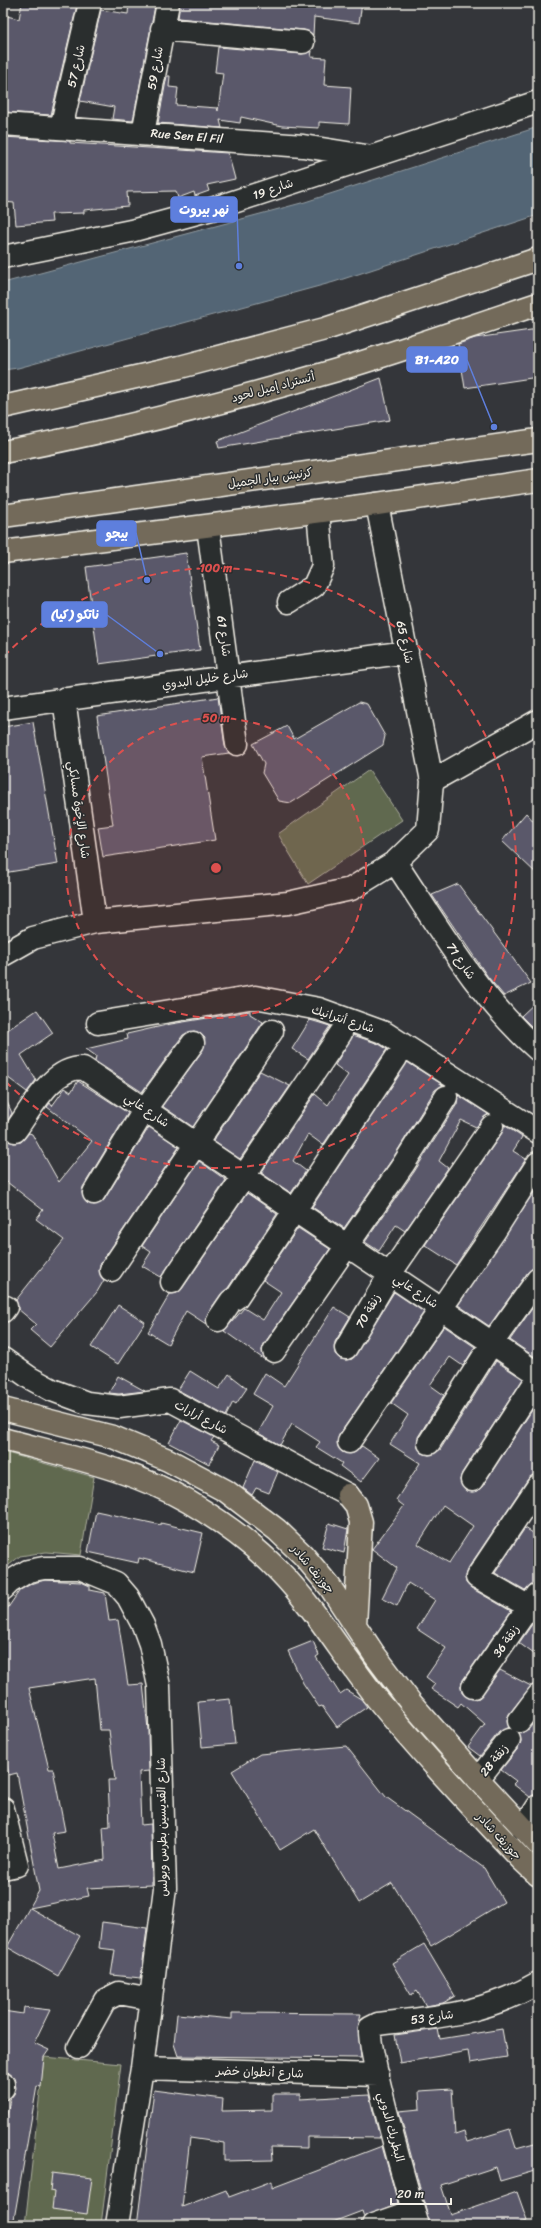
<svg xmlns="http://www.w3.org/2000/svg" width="541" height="2228" font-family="Sriracha,'Playpen Sans Arabic',sans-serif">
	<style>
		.green { fill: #61694f; stroke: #aaad9c }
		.water { fill: #526575; stroke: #939da3 }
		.building { fill: #5a596b; stroke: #f4f1e8; fill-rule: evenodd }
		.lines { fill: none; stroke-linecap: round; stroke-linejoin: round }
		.minor-casing { stroke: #f4f1e8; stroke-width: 25 }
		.highway-casing { stroke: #f4f1e8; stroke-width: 25 }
		.minor { stroke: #2a2d2e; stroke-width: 22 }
		.highway { stroke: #736b5a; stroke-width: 22 }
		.ring { fill: none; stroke: #dc504e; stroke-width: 2; stroke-dasharray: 7 5 }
		.labels { text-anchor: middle; stroke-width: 3; stroke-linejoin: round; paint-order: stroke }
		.street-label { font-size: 12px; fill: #f4f1e8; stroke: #2a2d2e }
		.centre { fill: #dc504e; stroke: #2a2d2e; stroke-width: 2 }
		.ring-label { font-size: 12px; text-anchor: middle; font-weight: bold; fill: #dc504e; stroke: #2a2d2e; stroke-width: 3; stroke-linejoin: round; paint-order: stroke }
		.leader { fill: none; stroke: #5e7fdd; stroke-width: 1.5 }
		.callout-dot { fill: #5e7fdd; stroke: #2a2d2e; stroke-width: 1.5 }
		.callout { fill: #5e7fdd; stroke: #5e7fdd; stroke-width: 1.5 }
		.callout-label { font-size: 13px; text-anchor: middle; font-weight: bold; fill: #fff }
	</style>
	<rect width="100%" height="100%" fill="#34363a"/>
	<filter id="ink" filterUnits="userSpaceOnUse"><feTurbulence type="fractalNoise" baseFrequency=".025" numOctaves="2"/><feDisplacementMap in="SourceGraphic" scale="8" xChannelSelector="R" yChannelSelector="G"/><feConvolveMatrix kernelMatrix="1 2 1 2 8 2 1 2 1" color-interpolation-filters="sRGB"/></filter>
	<g filter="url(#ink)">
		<path class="green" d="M369,770L402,820L308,884L278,834Z
			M3,1452L94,1477L81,1555L46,1552L20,1556L3,1570Z
			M44,2057L121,2064L101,2225H25Z"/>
		<path class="water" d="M538,127V215L334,282L18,368L3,370V283L305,202Z"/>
		<path class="building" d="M22,3L39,6L40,3L77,5L51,115L3,112V15L19,19Z
			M129,3L155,6L133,121L112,119L114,107L80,101L101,10L128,14Z
			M180,3H362L359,23L314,17L313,35L304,30L178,18Z
			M218,47L302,54L312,51L311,57L326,58L324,85L351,87L349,124L319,122V128L282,126L241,117L240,123L220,120L222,128L158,123L167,76H170L169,87L178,88L176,105L217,108L218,111L223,73L215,72Z
			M3,137L70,141V143L228,153L235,179L207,185L209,191L195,196L194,192L178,198L176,191L127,192L128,206L84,210V213L51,214L52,222L16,225L14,203L3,202Z
			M538,329V377L465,388L458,344L475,338Z
			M381,378L390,420L219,448L217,441Z
			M186,553L200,650L99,664L86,567Z
			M218,697L225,746L229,753L202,757L215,840L103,857L98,827L113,825L97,716Z
			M359,702L367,704L385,736L383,745L291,803L279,801L262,773L264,764L253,744L287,726L294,739Z
			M33,722L58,864L3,873V727Z
			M526,813L538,826V875L502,841Z
			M458,884L531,983L504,996L488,977L432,895Z
			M538,1000V1033L521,1016Z
			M37,1010L53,1033L21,1055L36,1080L27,1092L3,1074V1033Z
			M250,1011V1014L263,1022L193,1127L162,1106L203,1050L205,1038L200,1033L194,1031L183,1035L142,1092L95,1061L96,1056L86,1049L128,1039L127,1034L171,1024Z
			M310,1020L330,1026L308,1059L292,1049Z
			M353,1035L379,1044L387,1049L323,1145L308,1134L293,1161L306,1171L291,1193L261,1173L315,1094L328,1105L348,1075L335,1065Z
			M407,1062L443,1085L435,1090L393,1158L344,1228L312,1207Z
			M260,1071L290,1086L240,1159L213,1141Z
			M78,1081L128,1113L83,1187L82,1193L87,1203L94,1205L104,1200L149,1127L179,1147L101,1263L99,1270L104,1280L97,1292L50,1347L30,1330L36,1324L18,1309L16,1300L64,1240L36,1219L43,1210L3,1179V1133L8,1141L14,1143L21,1142L29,1133L32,1134L59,1182L92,1141L47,1107L50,1103L52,1106L65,1088L71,1092Z
			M3,1093L12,1113L3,1129Z
			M458,1095L488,1114L476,1127L461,1120L439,1161L448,1168L405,1231L396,1225L379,1251L365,1242L414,1172L457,1104Z
			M504,1125L522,1137L513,1151L526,1159L456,1265L425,1245L502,1133Z
			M199,1161L226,1180L161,1277L142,1266L151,1252L142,1246Z
			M538,1186V1267L528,1272L489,1326L458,1305Z
			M247,1193L277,1214L228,1288L221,1294L208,1313L206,1324L186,1311L168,1344L148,1332L170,1294L177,1293L182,1289Z
			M298,1228L330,1249L264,1344L262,1350L265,1360L224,1331L244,1308L263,1320L281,1292L263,1280Z
			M394,1292L424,1312L339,1435L338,1447L342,1452L354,1453L362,1446L379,1458L361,1482L340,1466L342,1463L316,1447L320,1442L292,1424L280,1445L258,1433L273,1406L253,1394L265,1373L284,1386L334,1307L350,1317L335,1342V1354L340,1359L346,1360L352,1359Z
			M538,1300V1359L510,1340Z
			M118,1305L145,1322L118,1364L91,1347Z
			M444,1326L475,1347L463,1366L450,1357L430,1385L444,1395L418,1437V1448L422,1453L429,1455L440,1450L496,1361L523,1379L462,1473L460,1480L465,1490L472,1492L482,1487L538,1401V1474L528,1479L467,1570L465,1576L466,1583L471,1588L511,1611L463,1680L461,1686L462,1693L472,1699L479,1698L500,1670L531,1686L509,1714L507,1720L509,1728L499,1732L480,1756L468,1747L485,1724L461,1703L458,1707L431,1689L435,1684L426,1677L446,1648L417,1629L435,1600L408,1583L397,1606L382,1598L397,1568L372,1549L404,1506L396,1500L420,1463L390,1444L408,1415L391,1403ZM443,1505L473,1526L449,1563L418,1544Z
			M190,1371L219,1389L229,1374L247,1388L236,1404L233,1402L226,1416L178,1390Z
			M118,1376L145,1391L119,1394L109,1393Z
			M181,1420L214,1437L211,1441L219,1445L209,1464L169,1443Z
			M255,1460L278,1472L269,1493L256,1488L252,1495L243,1488Z
			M96,1511L161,1525V1523L203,1533L194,1572L139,1558L138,1563L88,1552Z
			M329,1523L348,1529L344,1553L322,1547Z
			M525,1528L538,1536V1582L531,1584L525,1590L495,1573Z
			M45,1580L81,1582L90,1586V1590L105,1593L109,1621L118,1620L128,1685L143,1684L148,1729L149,1771L139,1772L141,1825L151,1824L152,1885L87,1888L89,1896L30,1908L80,1936L58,1976L7,1947L39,1891L17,1773L9,1775L3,1749V1615L20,1590L33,1583ZM95,1678L100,1730H109L115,1780H108L110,1826L103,1827L105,1860L59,1869L52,1833L65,1831L53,1769H49L29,1688Z
			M533,1623L538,1624V1657L519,1643Z
			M313,1641L319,1655L316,1657L340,1694L346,1690L361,1699L367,1707L337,1727L322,1706L319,1707L303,1683L288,1651Z
			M230,1699L235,1744L202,1747L198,1702Z
			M537,1718L538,1794L530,1797L513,1784L516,1781L501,1770L519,1747L521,1741L519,1733L529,1729Z
			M346,1746L386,1797L484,1868L504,1902L431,1946L392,1883L359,1903L314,1829L280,1850L232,1771L260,1754Z
			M102,1922L147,1928L141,1978L111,1975L115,1950L99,1948Z
			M424,1944L455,1996L443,2003L426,2006L417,1991L411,1995L392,1963Z
			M24,2007L50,2010L34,2043L49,2050L44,2057L41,2087L37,2086L13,2225H3V2135L10,2099L14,2094L16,2088L14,2077L9,2073L3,2072V2011L23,2014Z
			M232,2013L361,2014L358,2028L361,2058L178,2056L174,2044L177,2014L232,2019Z
			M438,2029L440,2039L502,2029L507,2057L470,2063L468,2051L400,2063L395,2035Z
			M452,2089L455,2135L464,2132L467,2142L510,2129L516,2148L538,2142V2170L500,2181L496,2167L441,2185L451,2215L517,2192L527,2220L511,2225H430L399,2111L420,2109L419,2091Z
			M154,2090L223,2099L222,2111L272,2110V2094H300V2099L369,2095L380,2138L307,2137V2148L271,2147L272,2160L224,2161V2143L190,2138L182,2207L226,2190L229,2197L272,2181V2188L382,2146L398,2203L364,2217L362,2211L325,2225H137Z
			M52,2173L92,2178L87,2214L52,2209L54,2192L50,2191Z"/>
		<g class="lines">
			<defs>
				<path id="minor" d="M162,29L303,42
					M3,124L303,146L366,156
					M61,128L90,3
					M143,133L168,3
					M3,257L131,231L212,209L538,102
					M208,527L237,744
					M289,602L314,586L323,566L318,512
					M64,699L95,922
					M3,708L407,652
					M432,781L538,721
					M395,862C439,928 478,997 538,1050
					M3,955L33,938L95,922L288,903L351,889L395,862L428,830L432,781L377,504
					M98,1023L255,997L319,1009L385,1033L538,1132
					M15,1131C32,1108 52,1067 83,1068L538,1374
					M94,1193L145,1109L193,1043
					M111,1270L272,1031
					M172,1282L341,1033
					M3,1311L6,1307
					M218,1320L231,1301L237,1297L396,1058
					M346,1348L390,1274L492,1126
					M274,1351L403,1165L446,1097
					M3,1359L30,1378L52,1390L87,1403L119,1407L170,1400L348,1495
					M349,1442L494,1232L538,1163
					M429,1443L492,1343L538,1279
					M472,1480L538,1378
					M538,1486L477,1577L538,1612
					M3,1589L10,1582L28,1571L44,1568H80L116,1583L128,1597L143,1625L150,1644L159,1686L165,1888L142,2068L117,2225
					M473,1687L537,1595
					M519,1721L538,1696
					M478,1779L509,1740
					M3,1809L17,1865L3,1868
					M523,1829L538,1806
					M79,2047L105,2000L119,1993L151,1999
					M142,2068L378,2075
					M3,2084V2088
					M373,2225L413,2211
					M418,2225C410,2202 365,2042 370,2028L378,2024C437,2017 485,2014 538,1983"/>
				<path id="highway" d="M3,407L180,367L325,329L538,259
					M3,452C116,431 227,402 337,370C405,350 471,326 538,304
					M3,516L538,440
					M3,552L377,504L538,480
					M3,1409L113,1437L168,1460L226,1491L277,1530L303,1555L330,1587L374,1654L411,1703L478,1779L538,1844
					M3,1439C66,1456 132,1469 189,1502C221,1521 253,1544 279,1571C317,1610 344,1658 378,1700C423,1755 472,1807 521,1859L538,1875
					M348,1495L356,1505L361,1522L355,1625"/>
			</defs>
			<use href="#minor" class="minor-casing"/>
			<use href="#highway" class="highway-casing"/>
			<use href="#minor" class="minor"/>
			<use href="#highway" class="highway"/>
		</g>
	</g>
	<circle cx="216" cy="868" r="150" fill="#dc504e" fill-opacity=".12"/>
	<g class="ring">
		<circle cx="216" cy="868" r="150"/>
		<path d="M4 656A300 300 0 1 1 4 1080"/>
	</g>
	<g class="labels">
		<g class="street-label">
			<text transform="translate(76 66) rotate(-77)" y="4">شارع 57</text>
			<text transform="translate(155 68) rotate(-80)" y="4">شارع 59</text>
			<text transform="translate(187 136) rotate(5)" y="4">Rue Sen El Fil</text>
			<text transform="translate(273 189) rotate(-19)" y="4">شارع 19</text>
			<text transform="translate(273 387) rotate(-15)" y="4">أتستراد إميل لحود</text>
			<text transform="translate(270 478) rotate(-8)" y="4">كرنيش بيار الجميل</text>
			<text transform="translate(224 636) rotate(82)" y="4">شارع 61</text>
			<text transform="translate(405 642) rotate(78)" y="4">شارع 65</text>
			<text transform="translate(205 679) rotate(-8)" y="4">شارع خليل البدوي</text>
			<text transform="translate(79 810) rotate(82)" y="4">شارع الإخوة مسابكي</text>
			<text transform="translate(461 961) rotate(56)" y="4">شارع 71</text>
			<text transform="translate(343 1019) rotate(18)" y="4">شارع أنترانيك</text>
			<text transform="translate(147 1110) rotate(34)" y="4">شارع غابي</text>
			<text transform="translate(416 1291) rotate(34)" y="4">شارع غابي</text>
			<text transform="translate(368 1311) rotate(-60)" y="4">زنقة 70</text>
			<text transform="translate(201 1417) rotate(28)" y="4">شارع أرارات</text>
			<text transform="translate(313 1569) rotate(50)" y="4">جوزيف شادر</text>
			<text transform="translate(506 1641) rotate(-55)" y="4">زنقة 36</text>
			<text transform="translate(494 1760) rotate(-51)" y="4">زنقة 28</text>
			<text transform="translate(162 1827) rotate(-91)" y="4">شارع القديسين بطرس وبولس</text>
			<text transform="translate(499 1836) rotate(47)" y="4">جوزيف شادر</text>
			<text transform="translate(432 2017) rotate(-8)" y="4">شارع 53</text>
			<text transform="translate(260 2072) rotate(2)" y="4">شارع أنطوان خضر</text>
			<text transform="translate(391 2127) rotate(75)" y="4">البطريك الدويي</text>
		</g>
	</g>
	<circle cx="216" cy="868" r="6" class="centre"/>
	<g class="ring-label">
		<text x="216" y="572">100 m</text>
		<text x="216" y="722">50 m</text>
	</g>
	<path class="leader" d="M239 266L237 210M494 427L467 360M147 580L136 533M160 654L107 615"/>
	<g class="callout-dot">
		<circle cx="239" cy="266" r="4"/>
		<circle cx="494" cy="427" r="4"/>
		<circle cx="147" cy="580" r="4"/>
		<circle cx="160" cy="654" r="4"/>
	</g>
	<g class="callout">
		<rect x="171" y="197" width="66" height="25" rx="4"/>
		<rect x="407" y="347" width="60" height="25" rx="4"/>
		<rect x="97" y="521" width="39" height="25" rx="4"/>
		<rect x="42" y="602" width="65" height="25" rx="4"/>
	</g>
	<g class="callout-label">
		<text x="204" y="214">نهر بيروت</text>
		<text x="437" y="364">B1-A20</text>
		<text x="117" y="538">بيجو</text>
		<text x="75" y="619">ناتكو (كيا)</text>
	</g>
	<rect width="541" height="2228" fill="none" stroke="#2a2d2e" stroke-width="16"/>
	<rect x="8" y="8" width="525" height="2212" fill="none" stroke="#f4f1e8" stroke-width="1.5" filter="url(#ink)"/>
	<path d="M391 2198v6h60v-6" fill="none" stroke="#f4f1e8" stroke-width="2"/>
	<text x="397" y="2198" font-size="12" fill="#f4f1e8" stroke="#2a2d2e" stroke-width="3" paint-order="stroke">20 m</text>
</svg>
